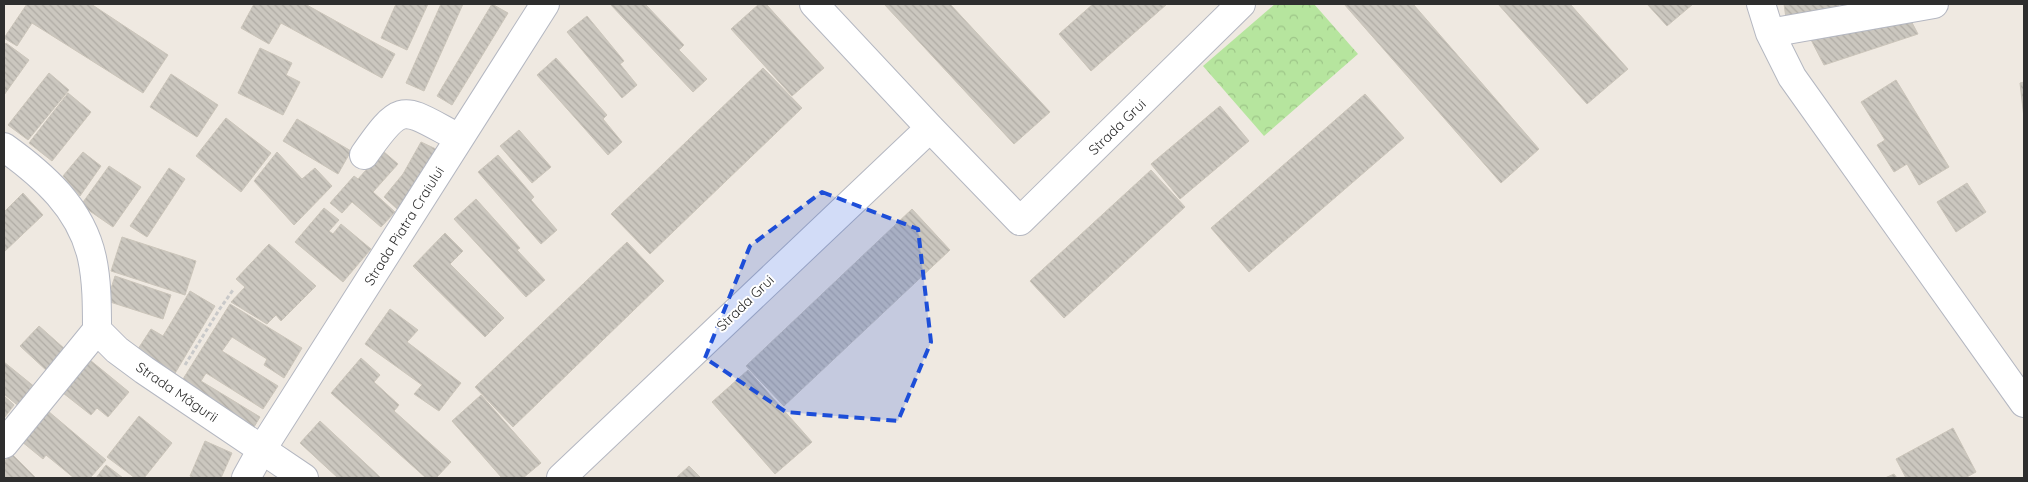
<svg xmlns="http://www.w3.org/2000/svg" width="2028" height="482" font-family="Quicksand,sans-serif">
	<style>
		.forest { fill: url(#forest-crowns) }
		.building { fill: url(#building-back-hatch); stroke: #cbc5ba }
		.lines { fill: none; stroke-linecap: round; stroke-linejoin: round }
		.minor-casing { stroke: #b4b7c1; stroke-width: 30 }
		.path { stroke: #c9c9c9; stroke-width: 3; stroke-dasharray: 4 2.5; stroke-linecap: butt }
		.minor { stroke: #fff; stroke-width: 28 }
		.marked { fill: #1d4ed8; fill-opacity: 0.2; stroke: #1d4ed8; stroke-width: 4; stroke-dasharray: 10 6; stroke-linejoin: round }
		.labels { text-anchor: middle; stroke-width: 4; stroke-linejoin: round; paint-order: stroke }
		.street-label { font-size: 14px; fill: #2e2e2e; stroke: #fff }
	</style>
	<defs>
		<pattern id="forest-crowns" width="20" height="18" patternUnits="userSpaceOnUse" patternTransform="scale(1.25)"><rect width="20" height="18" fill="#b6e59e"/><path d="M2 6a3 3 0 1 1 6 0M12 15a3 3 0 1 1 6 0" fill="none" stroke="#9dc588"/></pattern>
		<pattern id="building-back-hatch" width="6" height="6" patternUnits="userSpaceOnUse" patternTransform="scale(1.25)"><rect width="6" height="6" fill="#cbc7bf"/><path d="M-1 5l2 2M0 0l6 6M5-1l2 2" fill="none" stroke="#afaba4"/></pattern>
	</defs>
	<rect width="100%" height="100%" fill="#efe9e1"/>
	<path class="forest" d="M1275,4H1314L1358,54L1264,136L1203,66Z"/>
	<path class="building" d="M27,4H91L168,55L143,93L32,23L17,46L4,38Z
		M254,4H305L395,54L382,78L281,23L269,44L241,28Z
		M396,4H428L407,50L381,38Z
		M441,4H463L424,91L406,83Z
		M492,4L508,13L452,105L437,96Z
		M610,4H645L684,45L679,50L707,79L693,92Z
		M759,4H766L824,68L792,96L731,29Z
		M884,4H950L1050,112L1014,144Z
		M1093,4H1167L1091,71L1059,34Z
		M1344,4H1413L1539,149L1501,183Z
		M1498,4H1570L1628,69L1587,104Z
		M1647,4H1693L1667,26Z
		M1784,4H1838L1839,8L1786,18Z
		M587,16L624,61L620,64L637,85L622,98L567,32Z
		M1909,17L1918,34L1824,65L1808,34Z
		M6,43L29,60L4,95V45Z
		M260,48L292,63L286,75L300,82L283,115L238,93Z
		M556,58L607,115L603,119L622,142L608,155L537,75Z
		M763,68L802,108L650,254L611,214Z
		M49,73L69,90L28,140L8,125Z
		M171,74L218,105L197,137L150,107Z
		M1896,80L1949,167L1919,185L1907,164L1894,172L1877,145L1885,140L1861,102Z
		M2024,82V118L2020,83Z
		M68,93L91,112L52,161L29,143Z
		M1365,94L1404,138L1249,272L1211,228Z
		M1220,106L1249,141L1180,199L1151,164Z
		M226,118L271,153L241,192L196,156Z
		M297,119L351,151L338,174L283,141Z
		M519,130L551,167L532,183L500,146Z
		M421,142L438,150L398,210L384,197L403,174Z
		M383,151L398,164L373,192L395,212L381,227L352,202L342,213L330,203L354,176L358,179Z
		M83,152L101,166L80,196L63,176Z
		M277,152L302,179L315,168L332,186L294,225L254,181Z
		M498,155L534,197L531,200L557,230L541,244L478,172Z
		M109,166L141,187L113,227L81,205Z
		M169,168L185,179L147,237L130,226Z
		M1151,170L1185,207L1064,318L1030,281Z
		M1967,183L1986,212L1956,232L1937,202Z
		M23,193L43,215L4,252V212Z
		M476,199L520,248L517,250L545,280L526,297L454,219Z
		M324,208L339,220L329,231L333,234L341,224L371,249L343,282L295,242Z
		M912,209L950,250L784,406L746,366Z
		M445,233L463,251L450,264L504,318L485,337L413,266Z
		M122,237L196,261L185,295L111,271Z
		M627,242L664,281L513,427L475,387Z
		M269,244L316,286L281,321L276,315L267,324L231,302L245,287L236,279Z
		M115,276L171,295L163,319L107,301Z
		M190,291L215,306L171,380L147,365L152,358L138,349L151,329L163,336Z
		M230,304L302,348L284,378L264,365L267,359L232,337L222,351L278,386L263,409L206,373L201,381L260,417L251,432L178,387Z
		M390,309L418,330L407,342L461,383L439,411L414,394L422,385L365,344Z
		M39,326L66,350L47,371L20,346Z
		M361,358L380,375L374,382L399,405L394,411L451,462L436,478H426L331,393Z
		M90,360L129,392L108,417L97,408L91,415L63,393Z
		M4,362L36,388L21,408L4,394Z
		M748,370L812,442L775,474L712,402Z
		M481,395L541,463L523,478H502L452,421Z
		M4,396L14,405L4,418Z
		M48,411L106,460L90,478H74L46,455L43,459L21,441Z
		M139,416L172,443L144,478H135L107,457Z
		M320,421L381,478H338L300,443Z
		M1953,428L1976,472L1965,478H1906L1896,459Z
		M205,441L232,453L221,478H194L190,476Z
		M11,453L36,478H4V462Z
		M106,465L123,478H96Z
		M689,466L701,478H676Z
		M1894,474L1897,478H1885Z"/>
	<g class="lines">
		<defs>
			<path id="minor" d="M814,4L930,128L1020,221L1241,4
				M1761,4L1770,33L1792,77L2024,403
				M1770,33L1934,4
				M4,147C43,175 81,208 92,258C97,281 97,306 97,330L4,444
				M364,155C403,99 402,108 459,138
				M97,330L117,350L144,370L304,478
				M246,478L262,449L545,4
				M561,478L930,128"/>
		</defs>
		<use href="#minor" class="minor-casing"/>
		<path class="path" d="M185,365L219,310L233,290"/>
		<use href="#minor" class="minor"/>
	</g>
	<path class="marked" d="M822,192L918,229L931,342L898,421L786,412L705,358L750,246Z"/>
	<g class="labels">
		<g class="street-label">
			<text transform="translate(1117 127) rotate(-44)" y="5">Strada Grui</text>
			<text transform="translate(404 226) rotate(-58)" y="5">Strada Piatra Craiului</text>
			<text transform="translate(745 303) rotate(-44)" y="5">Strada Grui</text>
			<text transform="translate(177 392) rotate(34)" y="5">Strada Măgurii</text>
		</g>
	</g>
	<rect width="2028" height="482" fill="none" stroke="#2e2e2e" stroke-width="10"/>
</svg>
